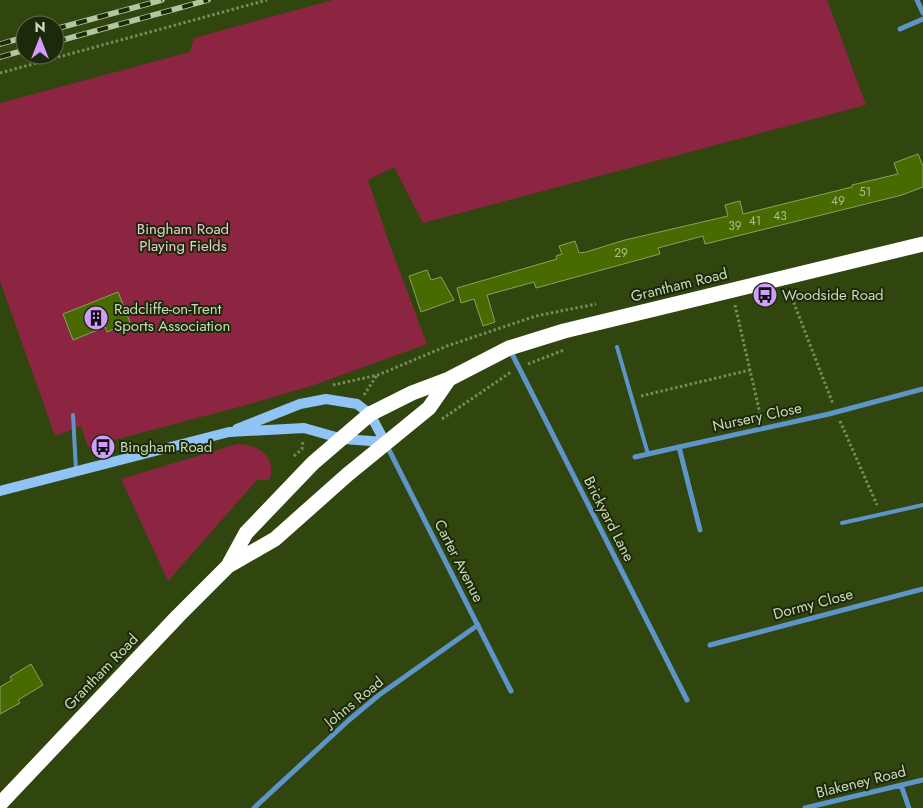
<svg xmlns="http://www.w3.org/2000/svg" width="923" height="808" font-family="Jost,sans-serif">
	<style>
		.green { fill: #8b2542 }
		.building { fill: #486a00; stroke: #85a55d }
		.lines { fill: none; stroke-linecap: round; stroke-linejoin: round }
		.path { stroke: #778b5b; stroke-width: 3; stroke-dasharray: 2.5 2.5; stroke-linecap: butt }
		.lane { stroke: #5e95c9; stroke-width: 4 }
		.street { stroke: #5e95c9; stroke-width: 5 }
		.secondary { stroke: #91c4f6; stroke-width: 10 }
		.highway { stroke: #fff; stroke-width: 15 }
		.rail-casing { stroke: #b4c69e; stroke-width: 5.5 }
		.rail { stroke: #1d290b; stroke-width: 4; stroke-dasharray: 11; stroke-linecap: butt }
		.labels { text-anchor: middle; stroke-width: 4; stroke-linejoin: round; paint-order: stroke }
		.number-label { font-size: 12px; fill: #aabf88 }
		.park-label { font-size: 15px; fill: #ebcacf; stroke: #1d290b }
		.street-label { font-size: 15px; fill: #cadbb6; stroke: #1d290b }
		.poi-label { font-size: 15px; fill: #cadbb6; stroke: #1d290b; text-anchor: start }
	</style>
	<rect width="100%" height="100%" fill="#30460e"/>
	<path class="green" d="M333,0H827L866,105L423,223L394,167L368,180L389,243L427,344L314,385L250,404L88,447L81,426L55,436L0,281V103L190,52L194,38Z
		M237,444C258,444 278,457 269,480H257L168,581L121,479Z"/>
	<path class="building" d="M918,154L923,166V187L902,195L705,244L703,236L658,248L660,254L536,288L534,282L487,295L495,322L483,326L474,299L461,303L457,288L557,259L556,256L562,254L559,246L575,241L579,253L586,252L625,240L728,216L725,205L740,201L743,214L852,187V185L898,174L894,163Z
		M427,270L431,280L441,277L454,300L421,312L409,276Z
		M118,292L130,322L107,332L105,327L73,340L63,314Z
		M31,664L43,685L18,700L20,703L0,714V687L12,680L10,677Z"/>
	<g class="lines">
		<path class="path" d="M0,73L267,0
			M790,293L833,404
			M735,305L761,418
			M528,364L564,350
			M333,385L378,375L447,346L536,316L596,304
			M364,395L377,375
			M641,396L750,370
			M442,419L511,372
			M840,421L877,505
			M294,456L302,449L303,441"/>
		<path class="lane" d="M617,347L648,454
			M73,415L76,470
			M842,523L923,505"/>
		<path class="street" d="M917,0L923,13
			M900,29L923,19
			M510,350L687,700
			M387,446L511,691
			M635,457L679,447
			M700,530L679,447L829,414L923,389
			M710,645L923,589
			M901,785L909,808
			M254,808L349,720L379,695L478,625
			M805,808L923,780"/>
		<path class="secondary" d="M237,429L300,404L326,399L357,404L370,414L385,442
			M0,491L229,432L304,428L343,439L385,442"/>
		<path class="highway" d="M228,566L246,533L313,463L370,414L412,393L449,379L509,348L564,331L923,244
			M0,804L178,616L228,566L275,539L347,475L429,408L449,379"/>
		<defs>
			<path id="rail" d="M55,29L162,0
				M55,42L208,0
				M0,44L25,37
				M0,57L25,50"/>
		</defs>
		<use href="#rail" class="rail-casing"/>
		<use href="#rail" class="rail"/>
	</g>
	<defs>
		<symbol id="bus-disc" viewBox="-11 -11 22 22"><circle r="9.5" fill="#d19dfe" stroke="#1d290b"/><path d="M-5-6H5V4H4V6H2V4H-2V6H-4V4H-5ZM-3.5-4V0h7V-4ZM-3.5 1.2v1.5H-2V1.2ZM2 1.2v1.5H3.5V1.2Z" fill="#111"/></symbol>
		<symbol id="building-disc" viewBox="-11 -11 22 22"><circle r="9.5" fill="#d19dfe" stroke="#1d290b"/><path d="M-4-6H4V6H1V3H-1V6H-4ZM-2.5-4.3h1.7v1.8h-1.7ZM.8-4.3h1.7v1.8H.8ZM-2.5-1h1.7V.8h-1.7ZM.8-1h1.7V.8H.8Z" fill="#111"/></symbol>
	</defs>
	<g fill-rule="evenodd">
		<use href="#bus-disc" x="751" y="281" width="28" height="28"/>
		<use href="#building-disc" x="82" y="304" width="28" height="28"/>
		<use href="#bus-disc" x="89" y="433" width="28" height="28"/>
	</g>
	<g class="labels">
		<g class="number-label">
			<text x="865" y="196">51</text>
			<text x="838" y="205">49</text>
			<text x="780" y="220">43</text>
			<text x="755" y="225">41</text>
			<text x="735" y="230">39</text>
			<text x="621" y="257">29</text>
		</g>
		<g class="park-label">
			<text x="183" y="234">Bingham Road<tspan x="183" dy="17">Playing Fields</tspan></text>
		</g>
		<g class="street-label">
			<text transform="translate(679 285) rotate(-14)" y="5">Grantham Road</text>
			<text transform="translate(757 417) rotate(-12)" y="5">Nursery Close</text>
			<text transform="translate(609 519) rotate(63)" y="5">Brickyard Lane</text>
			<text transform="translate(459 561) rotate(63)" y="5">Carter Avenue</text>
			<text transform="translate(813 604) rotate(-15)" y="5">Dormy Close</text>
			<text transform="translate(101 672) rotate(-46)" y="5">Grantham Road</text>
			<text transform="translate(354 702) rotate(-39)" y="5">Johns Road</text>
			<text transform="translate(861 782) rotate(-14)" y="5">Blakeney Road</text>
		</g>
		<g class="poi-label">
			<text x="782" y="300">Woodside Road</text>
			<text x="114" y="314">Radcliffe-on-Trent<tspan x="114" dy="17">Sports Association</tspan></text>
			<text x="120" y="452">Bingham Road</text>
		</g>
	</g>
	<g transform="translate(40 40)"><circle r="24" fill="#1d290b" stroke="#62704f"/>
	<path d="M0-4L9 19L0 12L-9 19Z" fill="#d19dfe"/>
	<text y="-8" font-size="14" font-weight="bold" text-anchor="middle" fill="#cadbb6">N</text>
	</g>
</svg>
